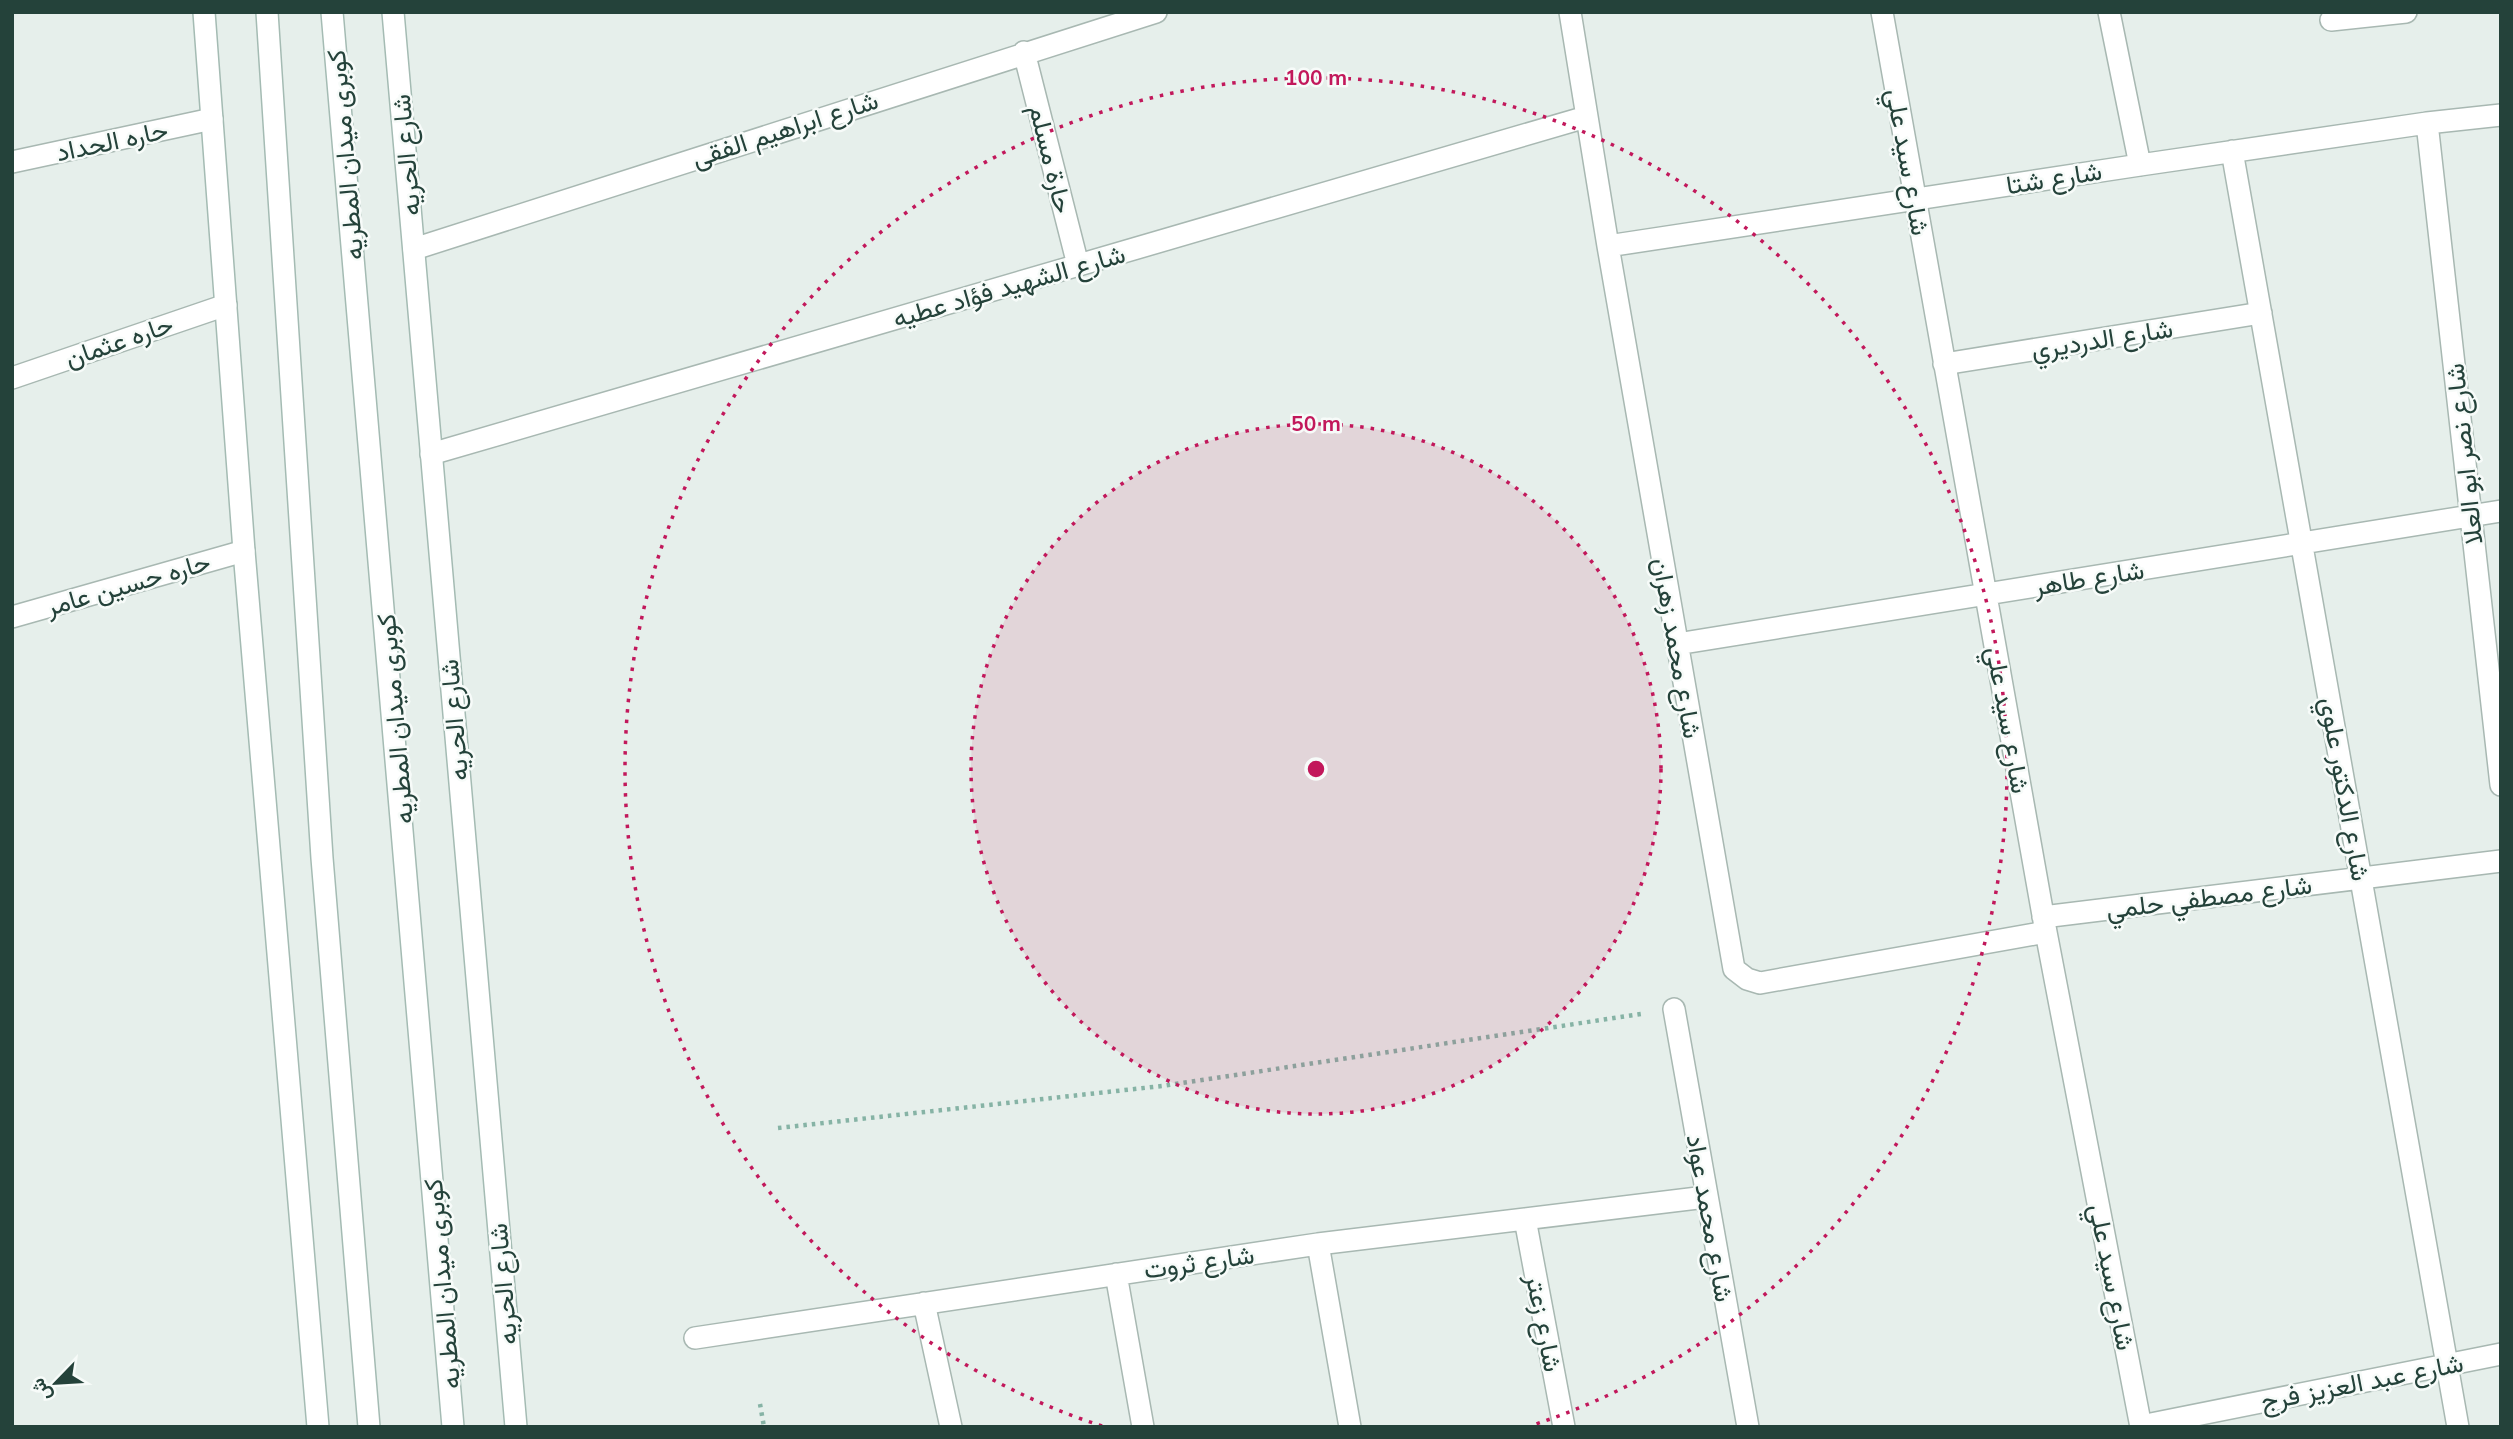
<svg xmlns="http://www.w3.org/2000/svg" width="2513" height="1439" font-family="Mulish,Vazirmatn,sans-serif">
	<style>
		.lines { fill: none; stroke-linecap: round; stroke-linejoin: round }
		.street-casing { stroke: #a8b8b2; stroke-width: 24 }
		.secondary-casing { stroke: #a4bbb3; stroke-width: 24 }
		.path { stroke: #86b3a5; stroke-width: 4.5; stroke-dasharray: 3.5 5; stroke-linecap: butt }
		.street { stroke: #fff; stroke-width: 21 }
		.secondary { stroke: #fff; stroke-width: 21 }
		.ring { fill: none; stroke: #c2185b; stroke-width: 3.5; stroke-dasharray: 3.5 7 }
		.labels { text-anchor: middle; stroke-width: 5; stroke-linejoin: round; paint-order: stroke }
		.street-label { font-size: 26px; fill: #24423a; stroke: #f7fbf9 }
		.centre { fill: #c2185b; stroke: #f7fbf9; stroke-width: 3.5 }
		.ring-label { font-size: 21px; text-anchor: middle; font-weight: bold; fill: #c2185b; stroke: #f7fbf9; stroke-width: 5; stroke-linejoin: round; paint-order: stroke }
	</style>
	<rect width="100%" height="100%" fill="#e6efeb"/>
	<g class="lines">
		<defs>
			<path id="street" d="M1570,12L1608,246L1734,969L1747,979L1760,983L2046,932
				M1882,12L2046,932L2141,1427
				M2109,12L2140,165
				M2331,20L2406,12
				M1024,52L1078,265
				M2427,123L2501,785
				M2232,151L2458,1427
				M12,162L212,119
				M1608,246L2140,165L2427,123L2501,115
				M414,249L1156,12
				M1944,364L2261,313
				M12,378L226,305
				M431,454L1586,117
				M12,617L244,551
				M1677,644L2501,511
				M2043,917L2501,861
				M1674,1009L1748,1427
				M1525,1219L1564,1427
				M1318,1244L1350,1427
				M1116,1274L1143,1427
				M924,1303L951,1427
				M695,1338L1318,1244L1706,1197
				M2141,1426L2501,1354"/>
			<path id="secondary" d="M204,12L244,551L318,1427
				M267,12L322,858L369,1427
				M332,12L453,1427
				M393,12L516,1427"/>
		</defs>
		<use href="#street" class="street-casing"/>
		<use href="#secondary" class="secondary-casing"/>
		<path class="path" d="M778,1128L1162,1086L1641,1014
			M760,1404L764,1427"/>
		<use href="#street" class="street"/>
		<use href="#secondary" class="secondary"/>
	</g>
	<circle cx="1316" cy="769" r="345" fill="#c2185b" fill-opacity=".12"/>
	<g class="ring">
		<circle cx="1316" cy="769" r="345"/>
		<path d="M1102 1426A691 691 0 1 1 1530 1426"/>
	</g>
	<g class="labels">
		<g class="street-label">
			<text transform="translate(785 129) rotate(-18)" y="9">شارع ابراهيم الفقى</text>
			<text transform="translate(112 141) rotate(-12)" y="9">حاره الحداد</text>
			<text transform="translate(345 155) rotate(-95)" y="9">كوبرى ميدان المطريه</text>
			<text transform="translate(406 155) rotate(-95)" y="9">شارع الحريه</text>
			<text transform="translate(1051 159) rotate(76)" y="9">حارة مسلم</text>
			<text transform="translate(1908 162) rotate(80)" y="9">شارع سيد علي</text>
			<text transform="translate(2054 178) rotate(-9)" y="9">شارع شتا</text>
			<text transform="translate(1009 286) rotate(-16)" y="9">شارع الشهيد فؤاد عطيه</text>
			<text transform="translate(2102 339) rotate(-9)" y="9">شارع الدرديري</text>
			<text transform="translate(119 341) rotate(-19)" y="9">حاره عثمان</text>
			<text transform="translate(2464 454) rotate(-96)" y="9">شارع نصر ابو العلا</text>
			<text transform="translate(2089 578) rotate(-9)" y="9">شارع طاهر</text>
			<text transform="translate(128 584) rotate(-16)" y="9">حاره حسين عامر</text>
			<text transform="translate(1677 648) rotate(80)" y="9">شارع محمد زهران</text>
			<text transform="translate(395 719) rotate(-95)" y="9">كوبرى ميدان المطريه</text>
			<text transform="translate(454 720) rotate(-95)" y="9">شارع الحريه</text>
			<text transform="translate(2008 720) rotate(80)" y="9">شارع سيد علي</text>
			<text transform="translate(2345 789) rotate(80)" y="9">شارع الدكتور علوي</text>
			<text transform="translate(2209 897) rotate(-7)" y="9">شارع مصطفي حلمي</text>
			<text transform="translate(1710 1218) rotate(80)" y="9">شارع محمد عواد</text>
			<text transform="translate(1199 1262) rotate(-8)" y="9">شارع ثروت</text>
			<text transform="translate(2112 1277) rotate(79)" y="9">شارع سيد علي</text>
			<text transform="translate(442 1284) rotate(-95)" y="9">كوبرى ميدان المطريه</text>
			<text transform="translate(503 1284) rotate(-95)" y="9">شارع الحريه</text>
			<text transform="translate(1544 1323) rotate(79)" y="9">شارع زعتر</text>
			<text transform="translate(2362 1382) rotate(-11)" y="9">شارع عبد العزيز فرج</text>
		</g>
	</g>
	<circle cx="1316" cy="769" r="10" class="centre"/>
	<g class="ring-label">
		<text x="1316" y="85">100 m</text>
		<text x="1316" y="431">50 m</text>
	</g>
	<rect width="2513" height="1439" fill="none" stroke="#24423a" stroke-width="28"/>
	<g transform="translate(56 1383) rotate(245)" stroke="#f7fbf9" stroke-width="5" paint-order="stroke">
	<path d="M0-5L12 26L0 18L-12 26Z" fill="#24423a"/>
	<text y="-10" font-size="19" font-weight="bold" text-anchor="middle" fill="#24423a">ش</text>
	</g>
</svg>
